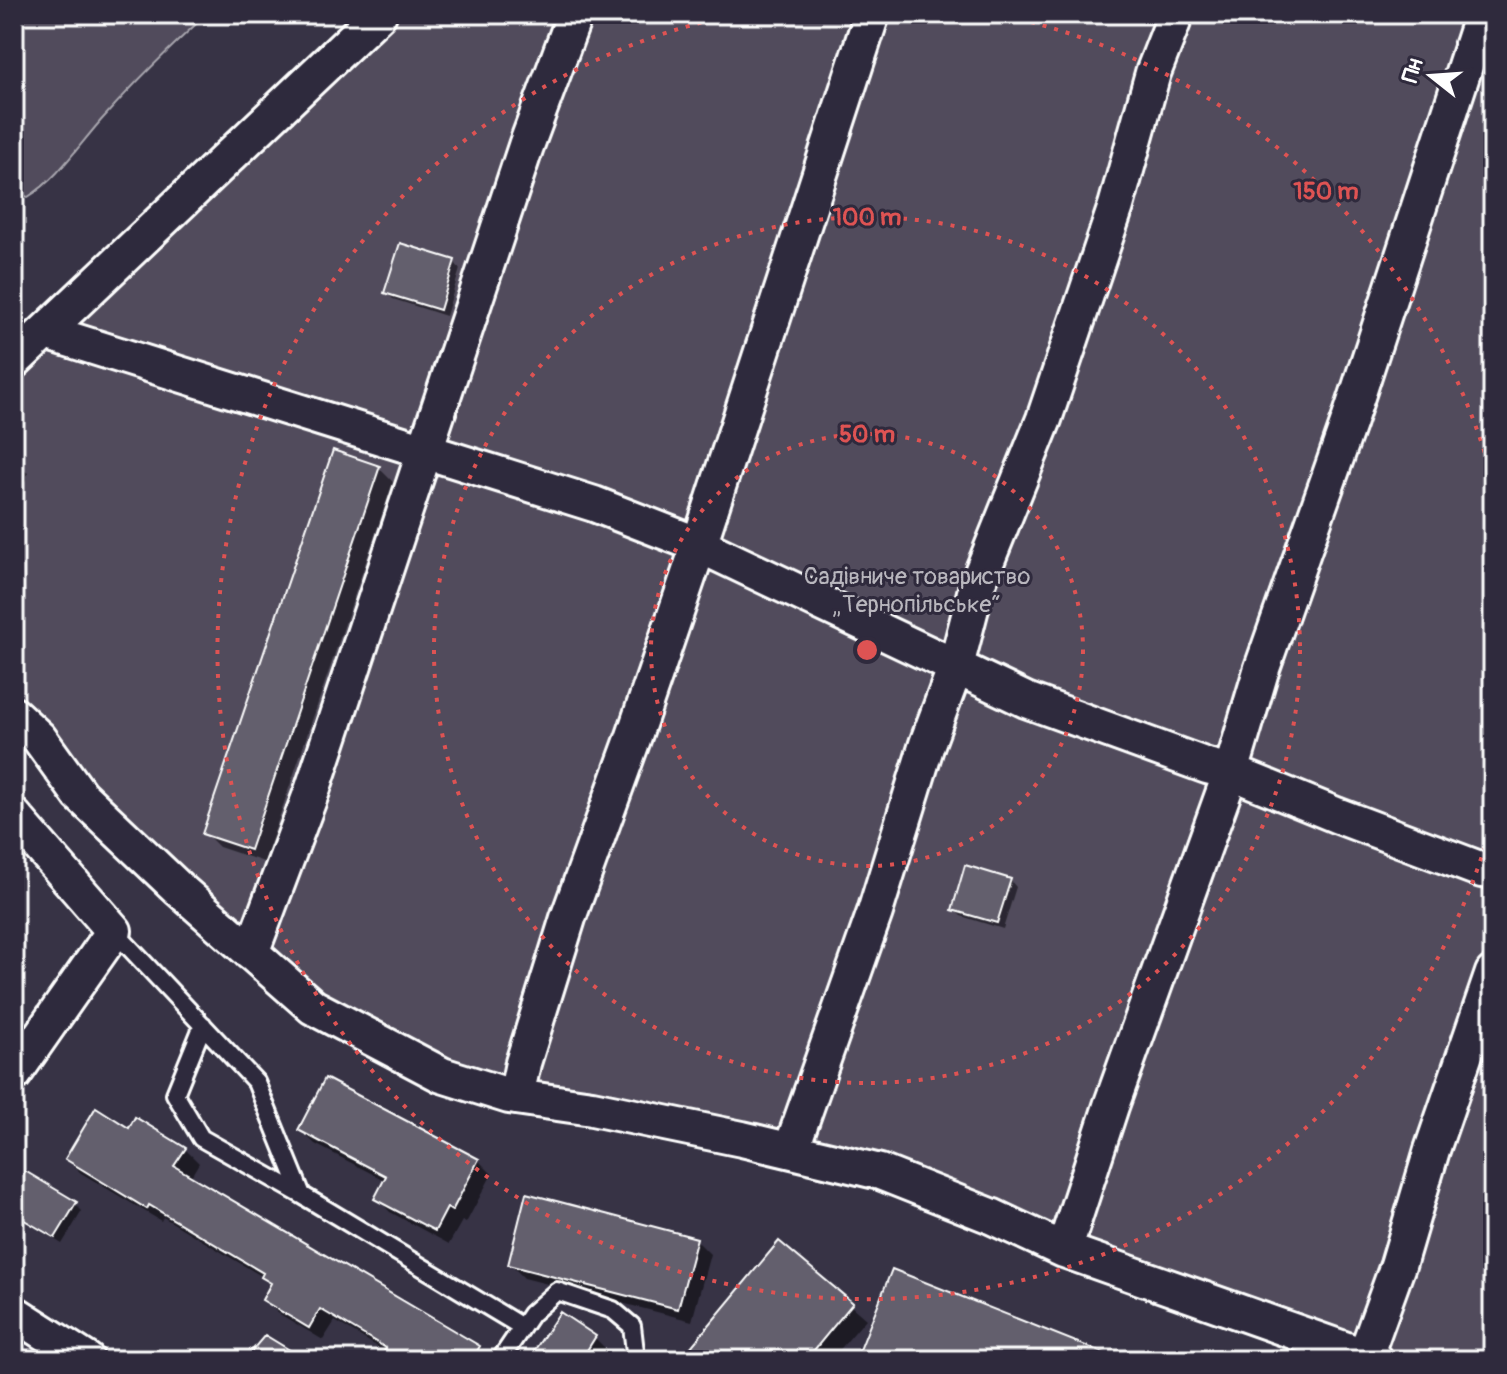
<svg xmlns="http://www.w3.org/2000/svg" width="1507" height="1374" font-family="Pangolin,sans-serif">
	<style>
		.green { fill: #514c5c; stroke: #a8a6ae; stroke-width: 2 }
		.shadow { fill: #0007 }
		.building { fill: #635f6d; stroke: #fff; stroke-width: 2 }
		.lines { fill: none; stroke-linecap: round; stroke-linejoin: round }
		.service-casing { stroke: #fff; stroke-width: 22 }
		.minor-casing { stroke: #fff; stroke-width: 40 }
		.service { stroke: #2f2a3d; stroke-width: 16 }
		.minor { stroke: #2f2a3d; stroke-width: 34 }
		.ring { fill: none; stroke: #de5353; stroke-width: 4; stroke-dasharray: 4 8 }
		.labels { text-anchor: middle; stroke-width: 6; stroke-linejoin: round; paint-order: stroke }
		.park-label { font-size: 24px; fill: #b9b7be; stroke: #2f2a3d }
		.centre { fill: #de5353; stroke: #2f2a3d; stroke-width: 4 }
		.ring-label { font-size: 24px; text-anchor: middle; font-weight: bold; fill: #de5353; stroke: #2f2a3d; stroke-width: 6; stroke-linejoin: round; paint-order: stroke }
	</style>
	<rect width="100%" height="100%" fill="#373345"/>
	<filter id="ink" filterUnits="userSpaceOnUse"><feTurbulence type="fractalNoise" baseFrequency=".0125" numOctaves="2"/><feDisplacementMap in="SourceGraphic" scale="16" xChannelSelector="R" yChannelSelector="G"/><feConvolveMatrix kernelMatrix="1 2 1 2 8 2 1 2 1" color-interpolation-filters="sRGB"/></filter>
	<g filter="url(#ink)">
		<path class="green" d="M14,14H207C172,46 137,80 105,116C80,143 59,178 28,197L14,193Z
			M379,14H1493V1360H1375L991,1216L509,1096L313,1007L14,715V361Z"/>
		<path class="shadow" d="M454,262L460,269L446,316L393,299L387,293Z
			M14,464L28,473L14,514Z
			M379,468L393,482L264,862L219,847L205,833Z
			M1010,880L1016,887L1003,929L961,916L954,909Z
			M130,1130L185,1149L199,1163L190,1178L479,1347L492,1360H381L386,1352L335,1321L323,1340L278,1313L264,1299L272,1286L263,1277L163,1217L161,1221L81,1173L67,1159Z
			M301,1130L478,1160L492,1174L466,1223L462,1221L449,1244L390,1212L377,1198L386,1181L315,1144Z
			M14,1193L75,1204L82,1211L62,1244L14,1214Z
			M696,1240L710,1254L692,1321L524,1278L510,1264Z
			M780,1244L866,1319L831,1360H683Z
			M561,1315L595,1338L605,1348L598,1360H532Z"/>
		<path class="building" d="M400,243L455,260L440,310L384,293Z
			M333,450L380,466L250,850L202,834Z
			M14,462L22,464L14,489Z
			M965,865L1011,879L997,923L952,910Z
			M325,1078L479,1159L452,1211L447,1208L435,1231L374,1199L386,1176L298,1130Z
			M96,1107L129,1128L135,1117L186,1148L174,1166L480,1346L472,1360H379L386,1348L320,1309L309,1328L262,1300L271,1283L261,1277L263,1273L149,1205L147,1209L65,1159Z
			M25,1171L77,1202L55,1238L14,1214V1190Z
			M526,1193L697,1238L678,1309L508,1265Z
			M779,1241L853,1303L806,1360H680Z
			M892,1269L1109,1355L1108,1360H852L858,1355Z
			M560,1312L596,1336L581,1360H528Z
			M265,1335L306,1360H244Z"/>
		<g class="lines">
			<defs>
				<path id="service" d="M114,931L256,1082L302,1195L522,1327
					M203,1025L175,1094L201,1138L302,1195
					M500,1360L531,1314L557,1291L613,1310L632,1326L636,1360"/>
				<path id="minor" d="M46,332L594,504L699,545L1026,700L1207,766L1231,772L1336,815L1482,870L1493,871
					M14,361L379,14
					M14,715L39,738L80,795L179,889L313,1007L442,1075L509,1096L592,1108L742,1139L880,1172L991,1216L1064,1250L1375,1360
					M14,816L114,931L14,1074
					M251,953L312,791L526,146L575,14
					M516,1097L523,1063L568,918L633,739L699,545L872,14
					M791,1150L875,912L927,744L956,666L977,585L1044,419L1116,206L1153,73L1176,14
					M1064,1250L1111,1106L1231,772L1261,671L1349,421L1482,14
					M14,1313L87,1360
					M1365,1356L1398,1265L1432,1150L1493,973"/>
			</defs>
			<use href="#service" class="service-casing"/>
			<use href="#minor" class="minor-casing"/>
			<use href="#service" class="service"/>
			<use href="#minor" class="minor"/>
		</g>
	</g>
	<g class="ring">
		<circle cx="867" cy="650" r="216"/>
		<circle cx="867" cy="650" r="433"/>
		<path d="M1492 823A649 649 0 1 1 738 14M996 14A649 649 0 0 1 1492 477"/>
	</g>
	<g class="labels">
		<g class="park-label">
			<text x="917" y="584">Садівниче товариство<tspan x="917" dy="28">„Тернопільське“</tspan></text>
		</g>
	</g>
	<circle cx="867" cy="650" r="12" class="centre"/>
	<g class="ring-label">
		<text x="1326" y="199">150 m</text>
		<text x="867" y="225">100 m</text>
		<text x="867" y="442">50 m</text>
	</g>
	<rect width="1507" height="1374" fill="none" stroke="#2f2a3d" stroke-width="48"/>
	<rect x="24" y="24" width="1459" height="1326" fill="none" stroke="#fff" stroke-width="3" filter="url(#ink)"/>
	<g transform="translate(1431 76) rotate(287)" stroke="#2f2a3d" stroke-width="6" paint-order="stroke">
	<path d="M0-6L14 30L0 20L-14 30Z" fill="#ffffff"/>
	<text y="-12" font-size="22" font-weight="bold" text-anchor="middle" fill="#ffffff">Пн</text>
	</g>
</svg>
